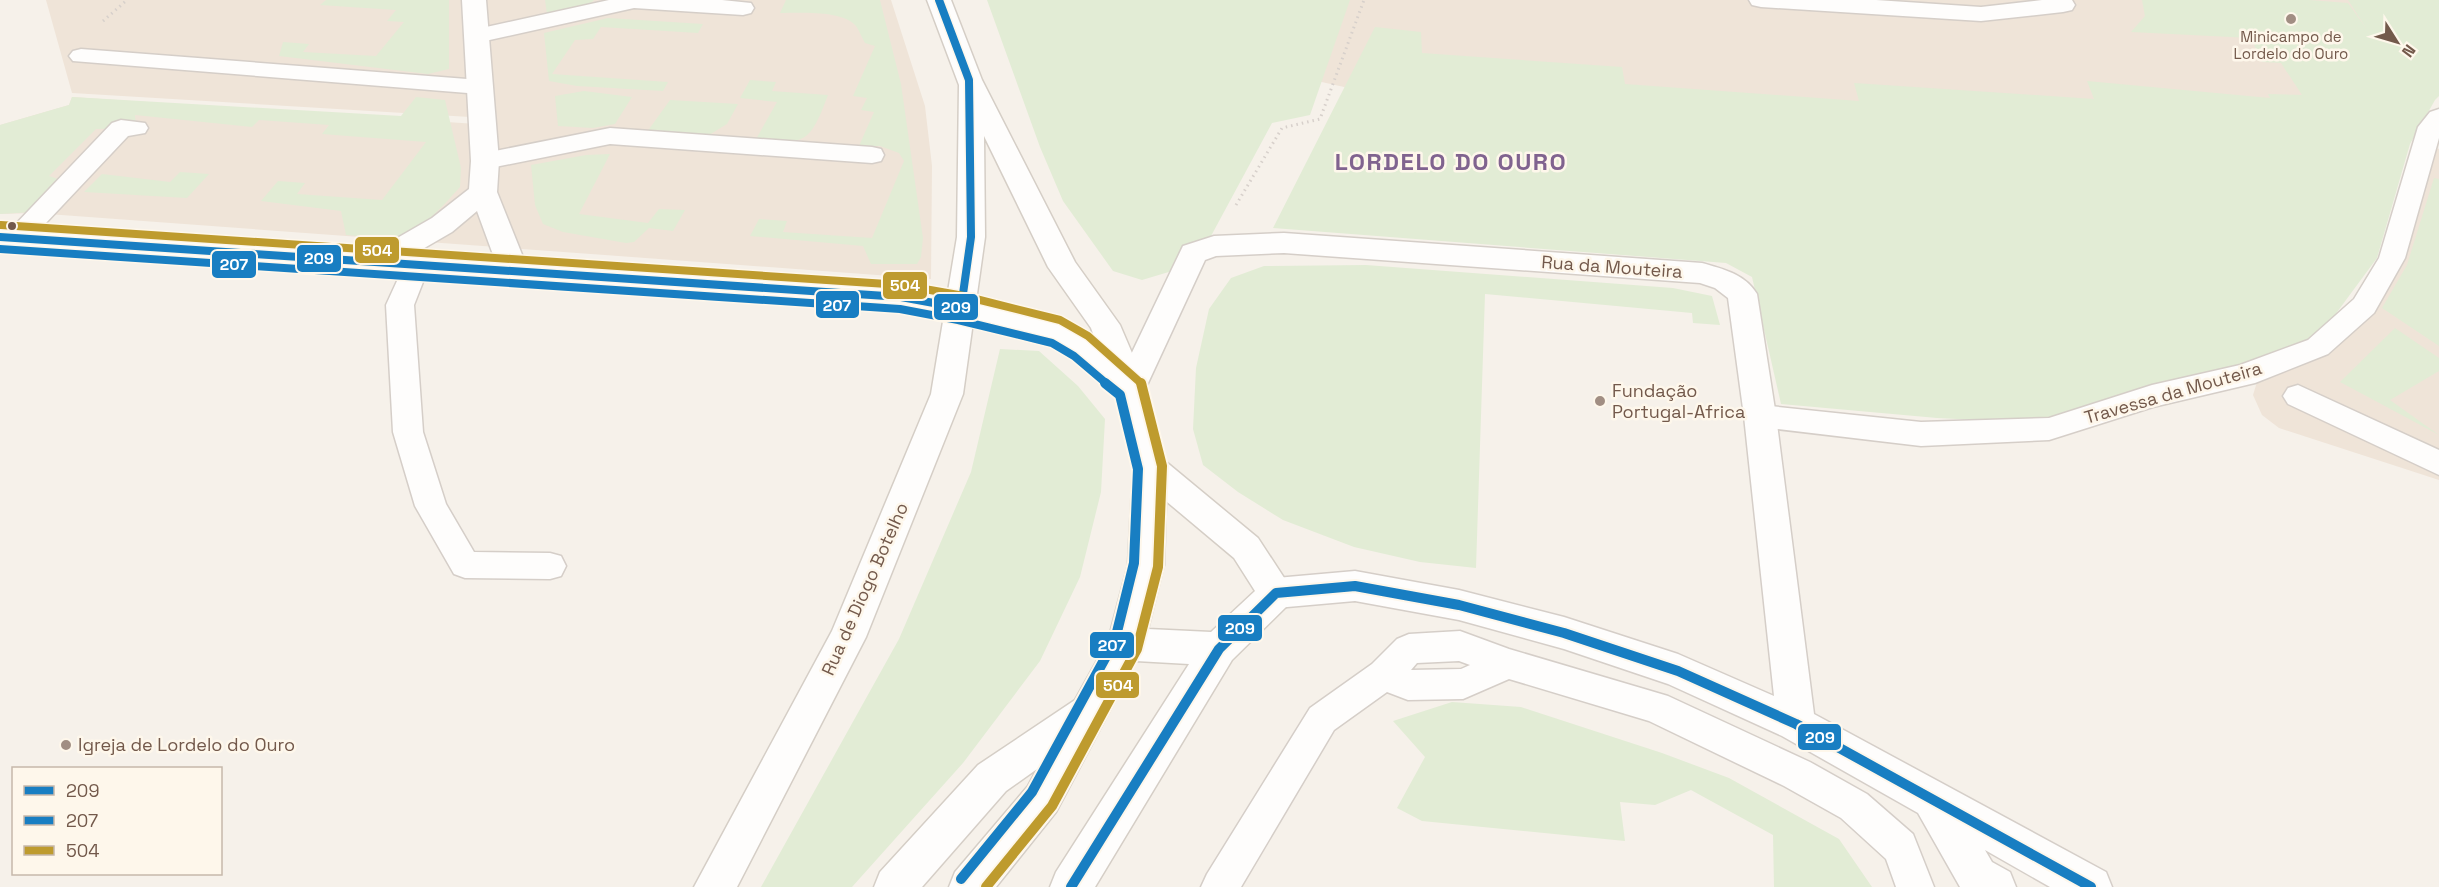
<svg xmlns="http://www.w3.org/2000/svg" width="2439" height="887" font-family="'Space Grotesk',sans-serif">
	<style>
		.residential { fill: #efe4d8 }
		.green { fill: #e2ecd5 }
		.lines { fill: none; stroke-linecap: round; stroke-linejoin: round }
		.lane-casing { stroke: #d5cec8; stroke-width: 3 }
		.street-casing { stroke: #d5cec8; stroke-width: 3 }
		.secondary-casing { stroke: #d5cec6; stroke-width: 3 }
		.path { stroke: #d7d0cb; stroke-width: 3; stroke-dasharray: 1.5 4; stroke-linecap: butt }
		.lane { fill: #fefdfc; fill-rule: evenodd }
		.street { fill: #fefdfc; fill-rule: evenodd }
		.secondary { fill: #fefdfc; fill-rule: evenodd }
		.bus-1-far1-casing { stroke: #fef7eb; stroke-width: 11 }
		.bus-1-casing { stroke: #fef7eb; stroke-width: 14 }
		.bus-2-far1-casing { stroke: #fef7eb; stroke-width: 11 }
		.bus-2-casing { stroke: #fef7eb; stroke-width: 14 }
		.bus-3-far1-casing { stroke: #fef7eb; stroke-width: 11 }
		.bus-3-casing { stroke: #fef7eb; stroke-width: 14 }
		.bus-1-far1 { stroke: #187ec2; stroke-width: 8 }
		.bus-1 { stroke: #187ec2; stroke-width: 10 }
		.bus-2-far1 { stroke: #187ec2; stroke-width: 8 }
		.bus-2 { stroke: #187ec2; stroke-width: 10 }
		.bus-3-far1 { stroke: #be9b2e; stroke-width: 8 }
		.bus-3 { stroke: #be9b2e; stroke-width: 10 }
		.poi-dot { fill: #a18e83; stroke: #fef7eb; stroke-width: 2 }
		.bus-dot { fill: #73594b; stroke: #fef7eb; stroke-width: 2 }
		.labels { text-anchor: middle; stroke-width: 5; stroke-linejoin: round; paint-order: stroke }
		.far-poi-label { font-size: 15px; fill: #73594b; stroke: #fef7eb }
		.street-label { font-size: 18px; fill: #73594b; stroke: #fef7eb }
		.poi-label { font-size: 18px; fill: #73594b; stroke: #fef7eb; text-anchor: start }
		.district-label { font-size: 24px; font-weight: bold; letter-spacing: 1.5px; fill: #80638f; stroke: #fef7eb }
		.line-badge { stroke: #fef7eb; stroke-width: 2 }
		.badge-label { font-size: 16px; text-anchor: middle; font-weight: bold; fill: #fff }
	</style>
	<rect width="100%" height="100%" fill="#f6f1ea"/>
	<path class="residential" d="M46,0H463L470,117L72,93Z
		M481,0H891L925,106L932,166L931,279L34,213L0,214V125L69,105L72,97L492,125Z
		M989,0H2428L2363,173L1398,99L994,9Z
		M2435,148L2439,149V480L2279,428L2262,415L2253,395L2257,382L2334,347Z"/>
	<path class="green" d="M326,0H449V69L428,74L279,56L283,42L309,44L303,52L376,56L404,22L387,21L396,10L320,5Z
		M545,0H594L589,5L547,14Z
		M786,0H880L901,84L923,238L921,257L917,264H871L863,246L750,236L759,219L787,221L783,232L872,238L904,161L899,153L880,146H859L874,112L861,110L867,98L853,96L875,46L865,43C862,38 859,30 856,26C843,10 799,13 780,13Z
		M987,0H1350L1310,115L1272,123L1211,236L1180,250L1172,271L1142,280L1113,271L1063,201L1040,147Z
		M2142,0H2309L2348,3L2366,28L2348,0H2439V96L2435,100L2410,144L2377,258L2329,323L2314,339L2270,358L2040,423L1937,418L1781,404L1752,277L1726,263L1273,228L1375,27L1421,32L1422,53L1622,67L1625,84L1859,101L1854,83L2094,99L2087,81L2270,98L2268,94L2302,95L2281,63L2262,62L2251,38L2131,32L2145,16Z
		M608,18L703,24L698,33L601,27L593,39L575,40L552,74L668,82L663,91L577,86L549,81L544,33Z
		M750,80L776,82L772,91L828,95C810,143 806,145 755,141L777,102L740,98Z
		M584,91L632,97L615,124L593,128L558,126L555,96Z
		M72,97L401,116L416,97L445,100L461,168L460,187C441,208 419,235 388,238C375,239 360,236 346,235L341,211L261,201L278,181L305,183L297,194L382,200L426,142L322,134L329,125L259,120L252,127L135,115L136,128L96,129L49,176L61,180L34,212L0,214V125L69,105Z
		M670,100L738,104L727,124L709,135L647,132Z
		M610,154L579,214L648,223L659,209L685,210L673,231L649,228L634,242L626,243L563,232L543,224L535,205L531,165L586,155Z
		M180,172L209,174L187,198L84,192L102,174L170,182Z
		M2434,178L2439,179V346L2382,308L2407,265Z
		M1366,265L1673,288L1712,296L1720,325L1693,323L1692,313L1485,294L1476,568L1420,562L1354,547L1283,520L1238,492L1203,465L1193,429L1196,368L1209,309L1231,278L1264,266Z
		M2395,328L2439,358V371L2390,400L2439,435L2340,382Z
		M1000,349L1039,351L1078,386L1105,419L1101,492L1080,577L1040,661L963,763L852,887H761L899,639L971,472Z
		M1452,702L1521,707L1662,753L1729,778L1839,839L1872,887H1774L1773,835L1691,790L1655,805L1620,802L1625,841L1422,821L1397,808L1425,757L1393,721Z"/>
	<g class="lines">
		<defs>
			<path id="lane" d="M609,0H722L751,3L754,8L751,13L743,15L634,8L476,43L468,41L465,36L468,31Z
				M81,49L480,80L488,82L492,87L488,92L480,94L73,61L69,56L73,51Z
				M2439,109V138L2405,258L2374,313L2328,354L2255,383L2153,407L2049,440L1921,446L1760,427L1750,424L1745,416L1750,408L1760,405L1921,422L2049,418L2152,385L2240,365L2308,340L2354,299L2379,258L2418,127L2430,112Z
				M121,120L145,123L148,128L145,133L128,136L28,242L19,245L10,242L6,236L10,230L112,123Z
				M610,128L872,147L881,149L884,155L881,161L872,163L610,144L485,169L476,167L473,161L476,155L485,153Z
				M417,255L426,257L430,264L414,305L423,432L446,504L474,552L550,553L561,556L566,566L561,576L550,579L465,578L454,574L415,506L393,432L386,305L408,257Z
				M2298,385L2439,450V475L2288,404L2283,396L2288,388Z
				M1460,631L1509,649L1668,696L1810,762L1867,794L1913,834L1934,887H1896L1886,859L1841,818L1784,786L1649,721L1509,679L1463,699L1408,700L1387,692L1334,730L1241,887H1201L1207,874L1310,708L1372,664L1397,639L1409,634ZM1459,661L1470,665L1461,669L1411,670L1417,663Z"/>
			<path id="street" d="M462,0H486L499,161L497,192L525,262L901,286L972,300L976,308L972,316L961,319L901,308L0,247V227L373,252L432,218L469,189L471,161ZM477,211L495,260L414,254L452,232Z
				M1749,0H1876L1981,7L2042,0H2072L2075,5L2072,10L2063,12L1981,21L1761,7L1752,5Z
				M1284,233L1702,263C1723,269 1745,274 1757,294L1776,416L1814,714L2106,872L2112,887H2050L1985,850L1992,862L2010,872L2016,887H1960L1918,813L1782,736L1668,684L1564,649L1459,620L1355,601L1276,608L1263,604L1258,593L1263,582L1276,578L1355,571L1459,590L1564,617L1678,654L1774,696L1744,416L1728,298L1715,288L1700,283L1284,253L1216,256L1205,260L1142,396L1131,400L1120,396L1115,388L1183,246L1214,236Z"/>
			<path id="secondary" d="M927,0H951L982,80L1075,262L1120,325L1147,388L1165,461L1258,538L1294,593L1289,604L1232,660L1095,887H1050L1056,872L1189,664L1136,661L1056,812L996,887H949L955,872L1028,786L1037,769L1006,791L922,887H874L880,872L978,765L1075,700L1108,641L1128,565L1133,468L1116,393L1070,354L1048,341L973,322L963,394L866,637L737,887H694L832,631L931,394L957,237L959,85ZM984,136L1048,267L1091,328L1096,342L1068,324L976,301L985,237ZM1166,501L1234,558L1255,591L1211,632L1148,629L1164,565Z"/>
		</defs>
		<use href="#lane" class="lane-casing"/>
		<use href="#street" class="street-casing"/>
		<use href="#secondary" class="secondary-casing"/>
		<path class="path" d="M103,21L127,0
			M1236,205L1282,128L1320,119L1364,0"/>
		<use href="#lane" class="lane"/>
		<use href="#street" class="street"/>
		<use href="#secondary" class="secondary"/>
		<defs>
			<path id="bus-1-far1" d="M0,237L901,297L961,308L971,237L969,80L939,0"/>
			<path id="bus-1" d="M1071,887L1219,649L1276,593L1355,586L1459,605L1564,633L1678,671L1796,724L2091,887"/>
			<path id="bus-2-far1" d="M0,249L900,309L958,320L1052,343L1074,356L1107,384"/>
			<path id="bus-2" d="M961,879L1032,792L1115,640L1134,563L1138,469L1120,395L1105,383"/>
			<path id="bus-3-far1" d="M1,225L902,285L964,296L1060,320L1088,336L1142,384"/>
			<path id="bus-3" d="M986,887L1052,806L1137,649L1158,567L1162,466L1141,383"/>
		</defs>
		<use href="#bus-1-far1" class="bus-1-far1-casing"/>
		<use href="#bus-1" class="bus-1-casing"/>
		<use href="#bus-2-far1" class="bus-2-far1-casing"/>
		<use href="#bus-2" class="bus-2-casing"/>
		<use href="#bus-3-far1" class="bus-3-far1-casing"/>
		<use href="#bus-3" class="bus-3-casing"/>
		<use href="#bus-1-far1" class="bus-1-far1"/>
		<use href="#bus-1" class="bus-1"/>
		<use href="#bus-2-far1" class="bus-2-far1"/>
		<use href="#bus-2" class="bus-2"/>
		<use href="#bus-3-far1" class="bus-3-far1"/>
		<use href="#bus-3" class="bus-3"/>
	</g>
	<g class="poi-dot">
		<circle cx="2291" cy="19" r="6"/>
		<circle cx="1600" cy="401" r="6"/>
		<circle cx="66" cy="745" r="6"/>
	</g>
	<circle class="bus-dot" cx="12" cy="226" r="5"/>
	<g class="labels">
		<g class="far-poi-label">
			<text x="2291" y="42">Minicampo de<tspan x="2291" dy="17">Lordelo do Ouro</tspan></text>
		</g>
		<g class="street-label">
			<text transform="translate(1612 267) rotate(4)" y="6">Rua da Mouteira</text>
			<text transform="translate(2173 393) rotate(-16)" y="6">Travessa da Mouteira</text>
			<text transform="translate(865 589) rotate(-66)" y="6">Rua de Diogo Botelho</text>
		</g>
		<g class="poi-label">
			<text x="1612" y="397">Fundação<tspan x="1612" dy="21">Portugal-Africa</tspan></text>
			<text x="78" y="751">Igreja de Lordelo do Ouro</text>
		</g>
		<g class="district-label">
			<text x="1451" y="170">LORDELO DO OURO</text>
		</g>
	</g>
	<g class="line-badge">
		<rect x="354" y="236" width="46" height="28" rx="6" fill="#be9b2e"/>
		<rect x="296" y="244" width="46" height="29" rx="6" fill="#187ec2"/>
		<rect x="211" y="250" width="46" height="29" rx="6" fill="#187ec2"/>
		<rect x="882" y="271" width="46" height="29" rx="6" fill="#be9b2e"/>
		<rect x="815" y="290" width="45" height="29" rx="6" fill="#187ec2"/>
		<rect x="933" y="293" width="46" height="28" rx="6" fill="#187ec2"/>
		<rect x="1217" y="614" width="46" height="28" rx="6" fill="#187ec2"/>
		<rect x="1089" y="631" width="46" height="28" rx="6" fill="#187ec2"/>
		<rect x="1095" y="671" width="45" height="28" rx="6" fill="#be9b2e"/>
		<rect x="1797" y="723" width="45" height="28" rx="6" fill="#187ec2"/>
	</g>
	<g class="badge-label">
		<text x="377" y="256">504</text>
		<text x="319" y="264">209</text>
		<text x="234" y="270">207</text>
		<text x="905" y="291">504</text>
		<text x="837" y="311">207</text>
		<text x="956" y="313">209</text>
		<text x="1240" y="634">209</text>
		<text x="1112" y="651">207</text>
		<text x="1118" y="691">504</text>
		<text x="1820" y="743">209</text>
	</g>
	<rect x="12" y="767" width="210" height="108" fill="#fef7eb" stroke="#c6b8ab" stroke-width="1.5"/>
	<rect x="24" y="786" width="30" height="9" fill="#187ec2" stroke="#c6b8ab" stroke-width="1.5"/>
	<text x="66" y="797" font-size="18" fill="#73594b">209</text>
	<rect x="24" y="816" width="30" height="9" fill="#187ec2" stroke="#c6b8ab" stroke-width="1.5"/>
	<text x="66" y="827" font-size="18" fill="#73594b">207</text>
	<rect x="24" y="846" width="30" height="9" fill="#be9b2e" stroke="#c6b8ab" stroke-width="1.5"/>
	<text x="66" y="857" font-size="18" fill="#73594b">504</text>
	<g transform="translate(2397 42) rotate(127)" stroke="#fef7eb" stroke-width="4.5" paint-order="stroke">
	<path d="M0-4.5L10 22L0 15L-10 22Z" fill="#73594b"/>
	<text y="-9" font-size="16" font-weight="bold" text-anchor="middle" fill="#73594b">N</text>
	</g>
</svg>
